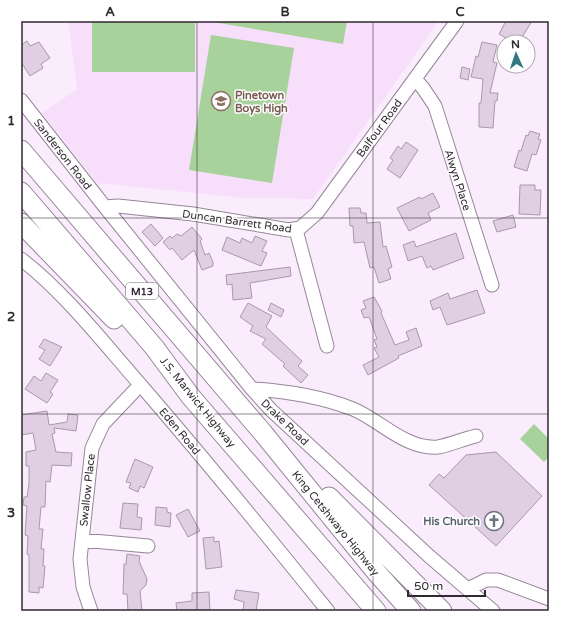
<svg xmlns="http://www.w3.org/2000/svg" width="570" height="632" font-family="'Varela Round',sans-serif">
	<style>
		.built { fill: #f7dffb }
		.green { fill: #a8d29b }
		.building { fill: #e0cee3; stroke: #a998ac }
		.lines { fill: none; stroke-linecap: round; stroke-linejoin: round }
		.minor-casing { stroke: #968699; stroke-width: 15 }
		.highway-casing { stroke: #968699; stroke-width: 21 }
		.minor { stroke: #fff; stroke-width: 13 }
		.highway { stroke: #fff; stroke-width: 19 }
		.grid { fill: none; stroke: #302931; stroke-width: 1; stroke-opacity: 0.55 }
		.labels { text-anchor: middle; stroke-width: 3; stroke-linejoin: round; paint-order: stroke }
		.shield { fill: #fefefe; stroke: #6e696e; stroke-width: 1 }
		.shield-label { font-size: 10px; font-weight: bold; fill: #302931 }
		.education-label { font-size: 11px; font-weight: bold; fill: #785e54; stroke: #fefefe; text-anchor: start }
		.street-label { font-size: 11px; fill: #302931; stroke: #fefefe }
		.worship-label { font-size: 11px; font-weight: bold; fill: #5b616d; stroke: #fefefe; text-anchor: end }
		.neatline { fill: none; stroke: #302931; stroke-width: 1.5 }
		.grid-label { font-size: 13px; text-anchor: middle; font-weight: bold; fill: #302931 }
	</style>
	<rect width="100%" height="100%" fill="#faecfd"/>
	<path class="built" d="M68,21H439L313,199L243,198L97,183L42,113L77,89Z"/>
	<path class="green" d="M92,21H195V72H92Z
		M207,21H347L343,44Z
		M211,35L294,48L272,183L189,170Z
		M534,424L549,439V457L544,462L520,439Z"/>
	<path class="building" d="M506,21H532L519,42H513L499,34Z
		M27,41L30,46L39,42L50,58L41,64L43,68L30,76L21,62V45Z
		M482,42L497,45L493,62L497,63L490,93H498L497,101H495L493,128L479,127V103H481L483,79L471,77L476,56L478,57Z
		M462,67L470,69L468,80L460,78Z
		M530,131L540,134L538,139L541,140L536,155L532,154L527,171L514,167L519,150L521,151L526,135L528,136Z
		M406,142L418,150L400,178L387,169L393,160L390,158L398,146L401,149Z
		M520,185H535V190H541L540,215L519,214Z
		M433,193L440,207L428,213L431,220L409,231L397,208L420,197L421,199Z
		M349,208H360L361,213H366L367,223L380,222L383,247L386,246L392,267L388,269L391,279L379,283L374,267L370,268L364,242L354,243L353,226H350Z
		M513,215L516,227L497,232L493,221Z
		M151,224L163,238L155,246L142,232Z
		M192,227L202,239L200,241L205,255L209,253L213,262V266L202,270L194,250L182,260L172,248L170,250L163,242L170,236L172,238L177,234L181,236Z
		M456,233L464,258L433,270L431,266L427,268L422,256L408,261L403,245L414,241L416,247Z
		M255,236L267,241L262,251L267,253L261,266L222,250L227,237L240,243L242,238L252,243Z
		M290,267L291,276L250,283L252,298L233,300L232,284L227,285L226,275Z
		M477,290L485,313L447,325L440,307L433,310L430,301L448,293L450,299Z
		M374,297L382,311L381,313L395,345L409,340L406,332L416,328L422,346L398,356L399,358L368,375L363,365L379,357L374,348L377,347L374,340L377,339L369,317L364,318L361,310L366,308L363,301Z
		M248,303L272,316L266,327L302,361L298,366L308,375L301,383L283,366L285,364L262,344L266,339L250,331L253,326L240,317Z
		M271,303L284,310L281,317L268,310Z
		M44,339L62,347L50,366L39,359L45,350L39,347Z
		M46,373L58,380L50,392L53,394L47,403L25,389L34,376L41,381Z
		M47,411L49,425L67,422L68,414L78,415L76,431L54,428L55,433L52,434L56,452L72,453L71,466L52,465L50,482L46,481L45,507H41L39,529H43L41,549H44L43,566H45L43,588L39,587V593L29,592V555L27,554L28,536L25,535L27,506L23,505L24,497H27L29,484V466H26V452L36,450L33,433L21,435V415Z
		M496,452L542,496L496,546L429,485L439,474L444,478L466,455Z
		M135,459L153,467L144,488L140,486L138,492L129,488L131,483L126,482Z
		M123,503L138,504L137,517L142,518L141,530L120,528Z
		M156,507L167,508V512L171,513L170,527L155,525Z
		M188,509L200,531L188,537L176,515Z
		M214,537V542L219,541L222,567L206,569L203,538Z
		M127,554L140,556L139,561L147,579L146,585L140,591L142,611H128L127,594H123L124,564H126Z
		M236,590L259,593L256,611H243L244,602L234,599Z
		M209,592L210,611H177L176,603L192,601V593Z"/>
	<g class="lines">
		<defs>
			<path id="minor" d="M415,79L423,88L435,106L492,285
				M21,100L105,207L252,389L271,410L429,556L493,611
				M105,207L118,206L193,214L289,230L300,228L317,213L457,21
				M296,230L327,346
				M21,259C64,292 103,342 138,382C203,457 266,534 328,611
				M252,389C286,391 320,396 353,409C380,420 406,450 438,447C450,445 463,439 476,436
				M82,540L148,546
				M468,589L486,580H498L549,599
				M91,611L83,587L80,559L92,448L103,424L140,385"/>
			<path id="highway" d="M21,150L263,433L377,573L411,611
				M21,192L154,347L191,397L376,611
				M21,223L114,319
				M329,497L442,611"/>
		</defs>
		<use href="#minor" class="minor-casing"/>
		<use href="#highway" class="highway-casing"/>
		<use href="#minor" class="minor"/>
		<use href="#highway" class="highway"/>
	</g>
	<path class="grid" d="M197,21V611M373,21V611M21,218H549M21,414H549"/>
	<defs>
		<symbol id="school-ring" viewBox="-11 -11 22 22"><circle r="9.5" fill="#fefefe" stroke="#8d6e63" stroke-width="1.5"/><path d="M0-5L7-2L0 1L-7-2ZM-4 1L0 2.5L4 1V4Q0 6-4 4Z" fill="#8d6e63"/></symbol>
		<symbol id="church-ring" viewBox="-11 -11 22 22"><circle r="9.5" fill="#fefefe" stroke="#6b7280" stroke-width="1.5"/><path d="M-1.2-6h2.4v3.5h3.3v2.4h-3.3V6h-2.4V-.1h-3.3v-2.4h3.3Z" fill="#6b7280"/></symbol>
	</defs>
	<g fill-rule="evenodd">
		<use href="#school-ring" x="210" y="90" width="22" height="22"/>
		<use href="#church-ring" x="483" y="510" width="22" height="22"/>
	</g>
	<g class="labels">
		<rect class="shield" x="126" y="283" width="32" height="16" rx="3"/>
		<g class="shield-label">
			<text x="142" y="295">M13</text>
		</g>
		<g class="education-label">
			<text x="235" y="99">Pinetown<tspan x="235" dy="13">Boys High</tspan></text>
		</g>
		<g class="street-label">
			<text transform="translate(379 128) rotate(-54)" y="4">Balfour Road</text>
			<text transform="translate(63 154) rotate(52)" y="4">Sanderson Road</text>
			<text transform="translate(458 180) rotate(72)" y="4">Alwyn Place</text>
			<text transform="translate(237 221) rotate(8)" y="4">Duncan Barrett Road</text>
			<text transform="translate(198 402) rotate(51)" y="4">J.S. Marwick Highway</text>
			<text transform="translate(285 422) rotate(44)" y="4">Drake Road</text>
			<text transform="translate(180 431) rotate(50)" y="4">Eden Road</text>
			<text transform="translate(87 490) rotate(-84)" y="4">Swallow Place</text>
			<text transform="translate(336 523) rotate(51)" y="4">King Cetshwayo Highway</text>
		</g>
		<g class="worship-label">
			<text x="480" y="525">His Church</text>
		</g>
	</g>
	<rect width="570" height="632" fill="none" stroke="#fefefe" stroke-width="44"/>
	<g transform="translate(516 54) rotate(357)"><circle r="19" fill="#fefefe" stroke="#aca9ac"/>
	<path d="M0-3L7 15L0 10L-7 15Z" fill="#317981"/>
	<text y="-6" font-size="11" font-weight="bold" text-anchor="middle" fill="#302931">N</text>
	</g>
	<path d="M408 590v6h77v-6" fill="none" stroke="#302931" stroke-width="2"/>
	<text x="414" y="590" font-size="12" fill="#302931" stroke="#fefefe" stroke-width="3" paint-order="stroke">50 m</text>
	<rect x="22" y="22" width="526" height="588" class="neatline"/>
	<g class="grid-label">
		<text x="110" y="16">A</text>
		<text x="285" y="16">B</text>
		<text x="460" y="16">C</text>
		<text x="11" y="125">1</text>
		<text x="11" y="321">2</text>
		<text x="11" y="517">3</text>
	</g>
</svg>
